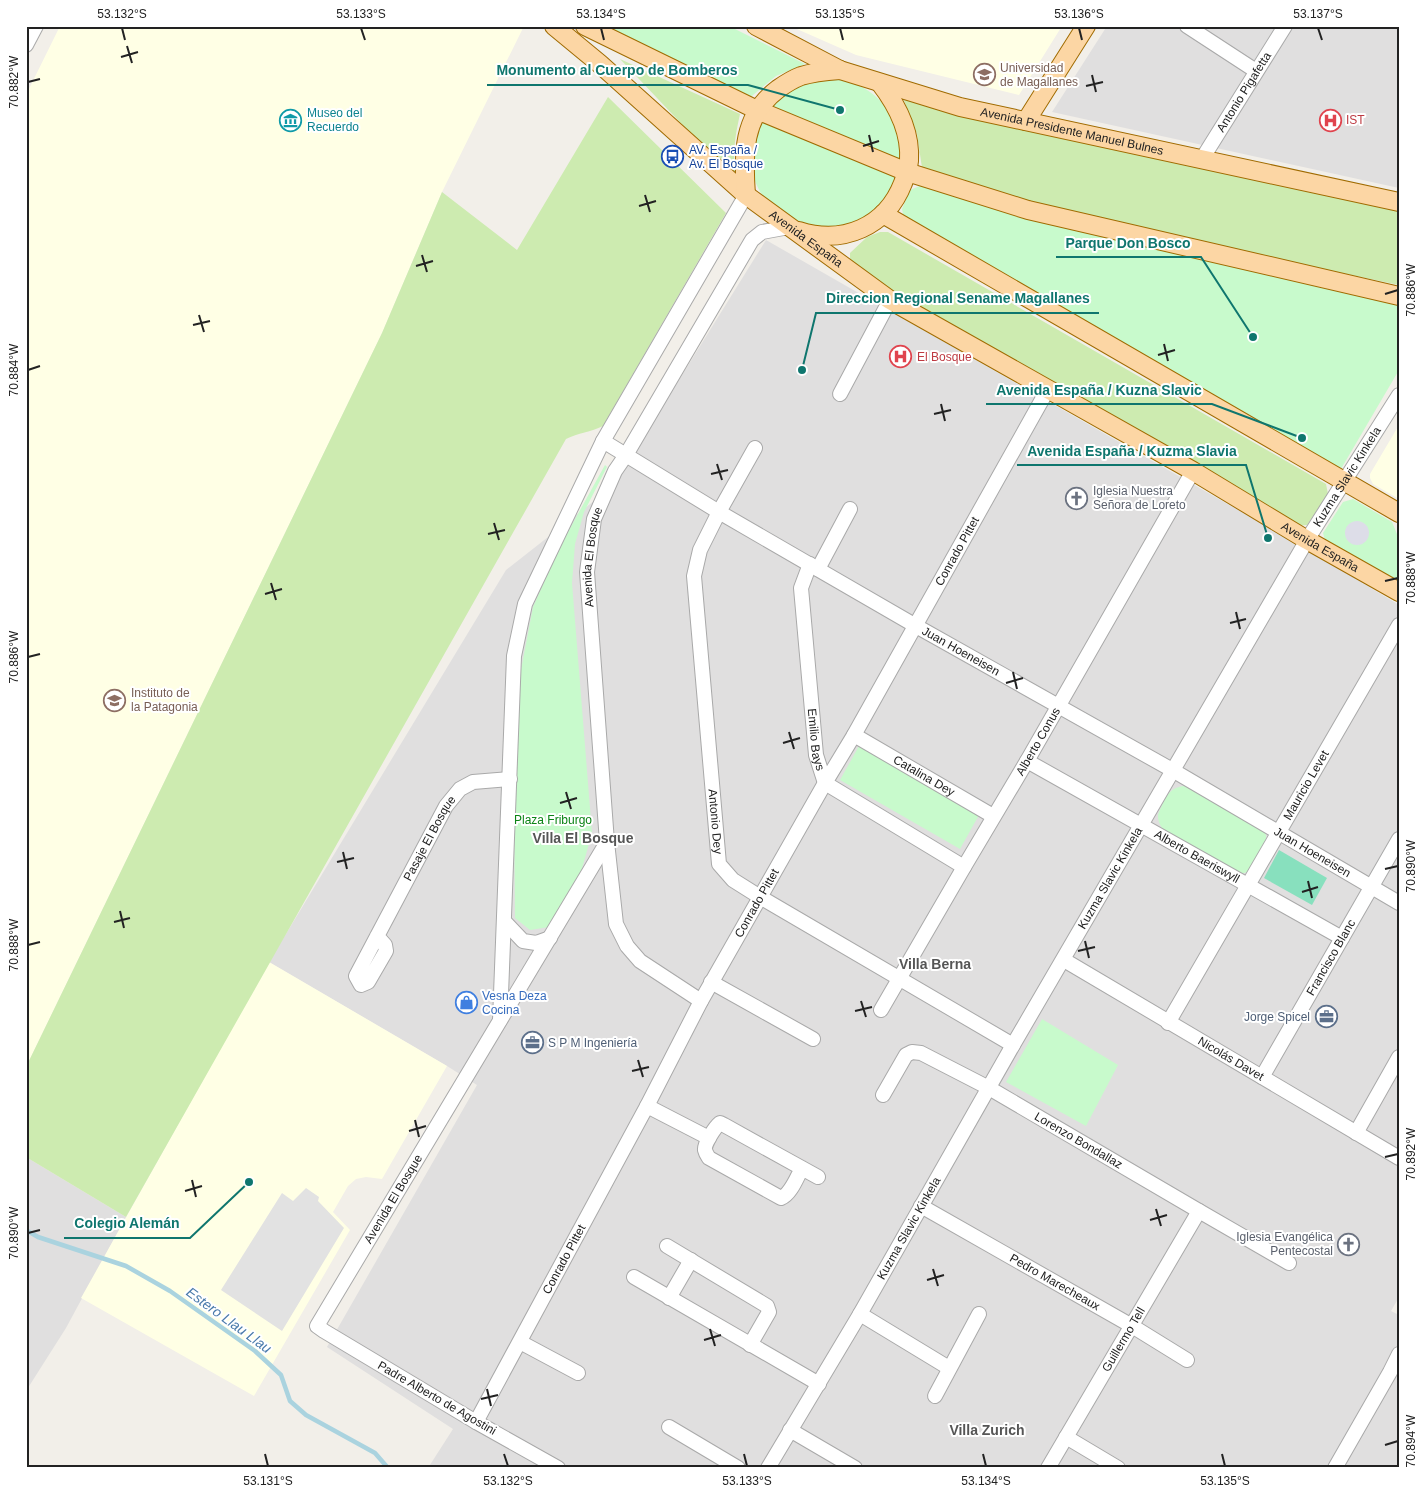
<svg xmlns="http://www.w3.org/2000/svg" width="1425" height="1494" font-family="Helvetica,sans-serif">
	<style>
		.residential { fill: #e0dfdf }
		.education { fill: #ffffe5 }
		.grass { fill: #cdebb0 }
		.park { fill: #c8facc }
		.pitch { fill: #88e0be }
		.parking { fill: #e2e2e2 }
		.plaza { fill: #dddde8 }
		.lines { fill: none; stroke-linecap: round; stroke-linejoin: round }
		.stream { stroke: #aad3df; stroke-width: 4.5 }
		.minor-casing { stroke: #a9a9a9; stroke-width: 16 }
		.major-casing { stroke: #a06b00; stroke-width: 20 }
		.minor { stroke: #fff; stroke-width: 14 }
		.major { stroke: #fcd6a4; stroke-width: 18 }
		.ticks { fill: none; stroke: #222; stroke-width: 2 }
		.labels { text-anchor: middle; stroke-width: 4; stroke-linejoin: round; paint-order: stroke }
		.education-label { font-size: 12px; fill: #785e54; stroke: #fff; text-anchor: start }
		.street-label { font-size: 12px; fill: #222; stroke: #fff }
		.culture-label { font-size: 12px; fill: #0d838f; stroke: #fff; text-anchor: start }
		.health-label { font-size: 12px; fill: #be3a42; stroke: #fff; text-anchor: start }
		.transit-label { font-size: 12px; fill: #164399; stroke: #fff; text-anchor: start }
		.worship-label { font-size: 12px; fill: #5b616d; stroke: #fff; text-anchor: start }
		.park-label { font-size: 12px; fill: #0c8416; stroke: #fff }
		.shop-label { font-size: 12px; fill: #366cbe; stroke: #fff; text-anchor: start }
		.service-label { font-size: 12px; fill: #4e5e75; stroke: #fff; text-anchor: end }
		.neighbourhood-label { font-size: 14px; font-weight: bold; fill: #555; stroke: #fff }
		.water-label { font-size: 14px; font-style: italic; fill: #4a7aab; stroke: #fff }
		.leader { fill: none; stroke: #0f766e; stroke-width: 2 }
		.callout-dot { fill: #0f766e; stroke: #fff; stroke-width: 2 }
		.callout-label { font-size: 14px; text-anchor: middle; font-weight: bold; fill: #0f766e; stroke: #fff; stroke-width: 4; stroke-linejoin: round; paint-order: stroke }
		.neatline { fill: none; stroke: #222; stroke-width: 2 }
		.ticks-label { font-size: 12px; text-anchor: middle; fill: #222 }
	</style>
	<rect width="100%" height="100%" fill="#f2efe9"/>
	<path class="residential" d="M1107,26H1399V188L1052,112Z
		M766,240L1308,550L1399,605V1297L1391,1311L1399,1315V1468H428L453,1429L327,1347L477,1085L447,1066L269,962L506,570L613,486Z
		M26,1157L126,1217L66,1328L26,1391Z"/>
	<path class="education" d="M60,26H524L442,192L382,333L26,1067V95Z
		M790,26H1062L1019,95L856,55Z
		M1399,425V499L1373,484L1370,478V474Z
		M269,962L447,1066L382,1179L366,1177L356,1179L348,1186L333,1212L350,1230L254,1396L81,1298Z"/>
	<path class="grass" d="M620,59L740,114C735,137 732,154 736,177L731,176Z
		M608,97L726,213L603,426C591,432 578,433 566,439L126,1217L26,1157V1067L382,333L442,192L517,250Z
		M903,98L1399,195V285L1022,206L922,168L917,134Z
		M880,232H888L1326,484L1328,494L1307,525L1296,526L856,273L850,264V253L867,237Z"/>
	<path class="park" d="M599,26H729L805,64L776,76L747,100Z
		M750 154a76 76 0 1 1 152 0a76 76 0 1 1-152 0Z
		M922,185L1027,216L1399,305V370L1341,469L905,223L902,209L910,190Z
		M605,465L607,467L584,512L575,544L572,583L592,833L581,872L549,927L530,930L515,918L514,790L521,670L533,607L558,550Z
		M1353,499L1392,522L1399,539V586L1326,544L1323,533L1343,502Z
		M859,746L979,815L960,849L840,780Z
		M1183,786L1189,787L1264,831L1266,835V839L1248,872L1240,874L1168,834C1163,830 1158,824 1158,816C1158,813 1161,808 1162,805C1167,794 1171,788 1183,786Z
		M1042,1019L1118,1065L1086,1126L1006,1082Z"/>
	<path class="pitch" d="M1279,850L1327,878L1312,905L1264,878Z"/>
	<path class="parking" d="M306,1188L319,1197L318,1201L344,1228L282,1331L221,1290L282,1193L293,1201Z"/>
	<path class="plaza" d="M1345 533a12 12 0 1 1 24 0a12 12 0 1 1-24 0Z"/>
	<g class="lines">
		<path class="stream" d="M26,1230L38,1237L126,1266L170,1291L255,1351L281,1375L290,1401L306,1415L375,1453L388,1468"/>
		<defs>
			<g id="minor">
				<path d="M1187,26L1256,71"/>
				<path d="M26,45L36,26"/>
				<path id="s1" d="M1202,159L1285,26"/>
				<path d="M840,394L890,300"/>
				<path id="s2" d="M603,441L719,512L916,626L1174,771L1399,903"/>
				<path id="s3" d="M755,448L719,512L700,550L694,576L719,864L733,880L760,897L1013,1045"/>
				<path id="s4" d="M810,564L801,588L816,755L825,783L964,867"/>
				<path d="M818,569L850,509"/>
				<path id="s5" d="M854,735L993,816"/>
				<path id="s6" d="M1027,761L1342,938"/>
				<path d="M504,921L523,941L536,943L550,938"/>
				<path id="s7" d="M377,936L385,945L386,951L368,982L361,985L356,976L446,806L460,789L473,782L510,779"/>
				<path id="s8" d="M1064,960L1399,1158"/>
				<path d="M711,982L813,1039"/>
				<path id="s9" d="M701,1001L640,961L627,946L616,924L607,842L587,572L594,519L615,471L626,455L752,240L762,232L789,227"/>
				<path id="s10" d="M881,1010L964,867L1027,761L1193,471"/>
				<path d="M500,1020L514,656L525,604L603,441L746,195"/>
				<path id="s11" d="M1168,1023L1399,625"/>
				<path id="s12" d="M1262,1077L1399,839"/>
				<path id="s13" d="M883,1095L906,1055L912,1052L921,1053L989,1088L1199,1211L1289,1263"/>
				<path d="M647,1106L709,1138"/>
				<path d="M1356,1133L1399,1057"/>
				<path d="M802,1168C797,1177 791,1194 781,1198L709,1158C707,1155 706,1154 705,1150C704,1144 715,1127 720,1123L724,1125L818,1177"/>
				<path id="s14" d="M921,1206L1132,1326L1187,1360"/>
				<path d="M667,1246L767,1306L769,1312L750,1345"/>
				<path d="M634,1277L819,1384"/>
				<path d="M669,1298L691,1260"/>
				<path d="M860,1314L949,1368"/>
				<path d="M520,1342L578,1373"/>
				<path d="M935,1396L979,1314"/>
				<path id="s15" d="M476,1422L647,1106L701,1001L825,783L854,735L1048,389"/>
				<path d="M669,1427L738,1468"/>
				<path d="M790,1430L855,1468"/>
				<path d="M1066,1437L1118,1468"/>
				<path id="s16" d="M558,1468L476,1422L324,1331L317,1326L607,842"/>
				<path id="s17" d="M768,1468L860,1314L1013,1045L1307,540L1399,395"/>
				<path id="s18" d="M1048,1468L1199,1211"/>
				<path d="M1335,1468L1390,1372L1399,1354"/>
			</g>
			<g id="major">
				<path id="s19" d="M554,26L600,64L746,195L890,300L1193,471L1307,540L1399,592"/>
				<path d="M585,26L757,110L907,172L1028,210L1399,296"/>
				<path id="s20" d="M756,26L840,70L960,107L1399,202"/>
				<path d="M1026,121L1086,26"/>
				<path d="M746,195C743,155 742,116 778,89C785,84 793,79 801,76C814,72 827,71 840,70"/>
				<path d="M883,214L1399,513"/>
				<path d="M799,231C843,245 886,227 903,183C906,176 908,169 909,161C911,132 897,105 880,83"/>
			</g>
		</defs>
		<use href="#minor" class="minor-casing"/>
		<use href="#major" class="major-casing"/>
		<use href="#minor" class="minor"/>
		<use href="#major" class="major"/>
	</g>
	<path class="ticks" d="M122,28L125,40M361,28L365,40M601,28L604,40M840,28L843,40M1079,28L1082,40M1318,28L1322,40M127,46L132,63M121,57L138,52M1092,75L1096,92M28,82L40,79M1086,86L1103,82M869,135L873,152M863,146L879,141M645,195L650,212M639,206L656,201M422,255L427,272M416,266L433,261M1385,294L1398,290M199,315L204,332M193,325L210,321M1164,344L1168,361M1158,355L1175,350M28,370L40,366M941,404L945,421M934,414L951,410M717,464L722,480M711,474L728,470M494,523L499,540M488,534L505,530M1385,581L1398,578M271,583L276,600M265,594L282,589M1236,612L1240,629M1230,623L1246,619M28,657L40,654M1013,672L1017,689M1006,683L1023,678M789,732L794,749M783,743L800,738M566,792L571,809M560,803L577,798M343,852L347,869M337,862L354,858M1385,869L1398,866M1308,881L1312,898M1302,892L1318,887M120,911L124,928M114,922L130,918M1085,941L1089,958M28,945L40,942M1078,951L1095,947M861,1001L866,1017M855,1011L872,1007M638,1060L643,1077M632,1071L649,1067M415,1120L419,1137M409,1131L426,1126M1385,1157L1398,1154M192,1180L196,1197M185,1191L202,1186M1156,1209L1161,1226M1150,1220L1167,1215M28,1233L40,1230M933,1269L938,1286M927,1280L944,1275M710,1329L715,1346M704,1340L721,1335M487,1389L491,1406M481,1399L498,1395M1385,1445L1398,1441M265,1454L268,1466M504,1454L508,1466M744,1454L747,1466M983,1454L986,1466M1222,1454L1225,1466"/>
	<defs>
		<symbol id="university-ring" viewBox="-11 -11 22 22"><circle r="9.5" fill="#fff" stroke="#8d6e63" stroke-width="1.5"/><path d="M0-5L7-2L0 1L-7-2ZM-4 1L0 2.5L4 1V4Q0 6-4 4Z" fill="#8d6e63"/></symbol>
		<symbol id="museum-ring" viewBox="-11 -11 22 22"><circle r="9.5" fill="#fff" stroke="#0f9aa8" stroke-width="1.5"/><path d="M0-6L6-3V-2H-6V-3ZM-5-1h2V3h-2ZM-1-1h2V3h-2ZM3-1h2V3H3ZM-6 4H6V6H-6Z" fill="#0f9aa8"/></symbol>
		<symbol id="hospital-ring" viewBox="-11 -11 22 22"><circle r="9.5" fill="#fff" stroke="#e0444e" stroke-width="1.5"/><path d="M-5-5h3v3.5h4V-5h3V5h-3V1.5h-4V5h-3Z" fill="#e0444e"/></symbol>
		<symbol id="bus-ring" viewBox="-11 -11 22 22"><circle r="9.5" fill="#fff" stroke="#1a4fb4" stroke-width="1.5"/><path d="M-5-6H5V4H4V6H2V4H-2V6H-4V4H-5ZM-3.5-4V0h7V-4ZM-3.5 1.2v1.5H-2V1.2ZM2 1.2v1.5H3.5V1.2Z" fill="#1a4fb4"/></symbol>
		<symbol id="church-ring" viewBox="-11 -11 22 22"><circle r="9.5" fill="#fff" stroke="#6b7280" stroke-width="1.5"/><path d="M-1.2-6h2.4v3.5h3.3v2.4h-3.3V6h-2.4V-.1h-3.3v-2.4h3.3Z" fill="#6b7280"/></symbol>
		<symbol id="shop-ring" viewBox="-11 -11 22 22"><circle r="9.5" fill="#fff" stroke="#3f7fe0" stroke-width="1.5"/><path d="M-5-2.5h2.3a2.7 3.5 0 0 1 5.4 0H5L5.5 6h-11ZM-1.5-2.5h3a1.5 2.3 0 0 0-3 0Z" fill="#3f7fe0"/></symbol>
		<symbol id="office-ring" viewBox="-11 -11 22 22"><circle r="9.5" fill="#fff" stroke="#5c6f8a" stroke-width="1.5"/><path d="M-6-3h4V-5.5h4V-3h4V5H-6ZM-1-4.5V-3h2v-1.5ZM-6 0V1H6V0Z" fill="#5c6f8a"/></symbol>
	</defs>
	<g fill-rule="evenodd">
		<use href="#university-ring" x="972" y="62" width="25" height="25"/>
		<use href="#museum-ring" x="278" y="108" width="25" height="25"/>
		<use href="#hospital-ring" x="1318" y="108" width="25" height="25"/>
		<use href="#bus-ring" x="660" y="144" width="25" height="25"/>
		<use href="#hospital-ring" x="888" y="344" width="25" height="25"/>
		<use href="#church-ring" x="1064" y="486" width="25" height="25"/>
		<use href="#university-ring" x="102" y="688" width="25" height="25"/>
		<use href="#shop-ring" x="454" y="990" width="25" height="25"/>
		<use href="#office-ring" x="1314" y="1004" width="25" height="25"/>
		<use href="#office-ring" x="520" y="1030" width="25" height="25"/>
		<use href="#church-ring" x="1336" y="1232" width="25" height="25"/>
	</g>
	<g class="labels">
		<g class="education-label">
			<text x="1000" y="72">Universidad<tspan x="1000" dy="14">de Magallanes</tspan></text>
			<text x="131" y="697">Instituto de<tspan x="131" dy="14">la Patagonia</tspan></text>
		</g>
		<g class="street-label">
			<text dy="4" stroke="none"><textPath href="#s1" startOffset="79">Antonio Pigafetta</textPath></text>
			<text dy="4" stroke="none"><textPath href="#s20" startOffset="335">Avenida Presidente Manuel Bulnes</textPath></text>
			<text dy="4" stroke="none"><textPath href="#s19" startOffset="330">Avenida España</textPath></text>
			<text dy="4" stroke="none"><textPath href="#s17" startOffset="1148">Kuzma Slavic Kinkela</textPath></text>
			<text dy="4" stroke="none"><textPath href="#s19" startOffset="930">Avenida España</textPath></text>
			<text dy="4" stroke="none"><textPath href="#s15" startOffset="995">Conrado Pittet</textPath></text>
			<text dy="4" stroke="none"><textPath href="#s9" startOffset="486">Avenida El Bosque</textPath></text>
			<text dy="4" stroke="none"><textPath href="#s2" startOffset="415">Juan Hoeneisen</textPath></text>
			<text dy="4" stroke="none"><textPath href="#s4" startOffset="178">Emilio Bays</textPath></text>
			<text dy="4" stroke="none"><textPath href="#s10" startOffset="311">Alberto Conus</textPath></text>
			<text dy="4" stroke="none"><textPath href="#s5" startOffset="81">Catalina Dey</textPath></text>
			<text dy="4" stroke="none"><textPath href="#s11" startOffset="275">Mauricio Levet</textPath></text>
			<text dy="4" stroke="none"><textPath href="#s3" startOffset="389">Antonio Dey</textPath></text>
			<text dy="4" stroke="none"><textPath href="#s7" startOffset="228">Pasaje El Bosque</textPath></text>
			<text dy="4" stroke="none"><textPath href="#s2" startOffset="820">Juan Hoeneisen</textPath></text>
			<text dy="4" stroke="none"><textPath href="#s6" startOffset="195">Alberto Baeriswyll</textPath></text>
			<text dy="4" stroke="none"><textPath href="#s17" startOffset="682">Kuzma Slavic Kinkela</textPath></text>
			<text dy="4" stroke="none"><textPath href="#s15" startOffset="590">Conrado Pittet</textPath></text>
			<text dy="4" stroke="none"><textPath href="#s12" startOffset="138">Francisco Blanc</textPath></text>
			<text dy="4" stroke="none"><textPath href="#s8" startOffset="194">Nicolás Davet</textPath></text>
			<text dy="4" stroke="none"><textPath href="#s13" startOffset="242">Lorenzo Bondallaz</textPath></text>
			<text dy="4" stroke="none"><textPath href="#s16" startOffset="428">Avenida El Bosque</textPath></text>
			<text dy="4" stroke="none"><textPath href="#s17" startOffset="278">Kuzma Slavic Kinkela</textPath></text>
			<text dy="4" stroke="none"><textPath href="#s15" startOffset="185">Conrado Pittet</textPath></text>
			<text dy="4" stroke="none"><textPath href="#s14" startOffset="154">Pedro Marecheaux</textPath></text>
			<text dy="4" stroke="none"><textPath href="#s18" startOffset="149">Guillermo Tell</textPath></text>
			<text transform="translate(437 1398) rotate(30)" y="4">Padre Alberto de Agostini</text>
		</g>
		<g class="culture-label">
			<text x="307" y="117">Museo del<tspan x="307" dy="14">Recuerdo</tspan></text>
		</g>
		<g class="health-label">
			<text x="1346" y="124">IST</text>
			<text x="917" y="361">El Bosque</text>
		</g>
		<g class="transit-label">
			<text x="689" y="154">AV. España /<tspan x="689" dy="14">Av. El Bosque</tspan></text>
		</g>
		<g class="worship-label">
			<text x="1093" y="495">Iglesia Nuestra<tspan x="1093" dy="14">Señora de Loreto</tspan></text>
			<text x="1333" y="1241" text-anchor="end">Iglesia Evangélica<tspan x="1333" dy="14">Pentecostal</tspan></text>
		</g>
		<g class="park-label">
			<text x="553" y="824">Plaza Friburgo</text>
		</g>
		<g class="shop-label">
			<text x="482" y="1000">Vesna Deza<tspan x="482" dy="14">Cocina</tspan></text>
		</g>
		<g class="service-label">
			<text x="1310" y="1021">Jorge Spicel</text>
			<text x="548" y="1047" text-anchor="start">S P M Ingeniería</text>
		</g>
		<g class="neighbourhood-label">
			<text x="583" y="843">Villa El Bosque</text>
			<text x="935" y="969">Villa Berna</text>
			<text x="987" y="1435">Villa Zurich</text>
		</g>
		<g class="water-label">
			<text transform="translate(229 1320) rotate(36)" y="5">Estero Llau Llau</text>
		</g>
	</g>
	<path class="leader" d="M840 110L748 85H487M1253 337L1201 257H1056M802 370L816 313H1099M1302 438L1212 404H986M1268 538L1246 465H1017M249 1182L190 1238H64"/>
	<g class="callout-dot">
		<circle cx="840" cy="110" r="5"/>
		<circle cx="1253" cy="337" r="5"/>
		<circle cx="802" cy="370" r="5"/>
		<circle cx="1302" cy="438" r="5"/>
		<circle cx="1268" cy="538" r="5"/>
		<circle cx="249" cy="1182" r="5"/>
	</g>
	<g class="callout-label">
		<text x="617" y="75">Monumento al Cuerpo de Bomberos</text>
		<text x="1128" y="248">Parque Don Bosco</text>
		<text x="958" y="303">Direccion Regional Sename Magallanes</text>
		<text x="1099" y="395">Avenida España / Kuzna Slavic</text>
		<text x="1132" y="456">Avenida España / Kuzma Slavia</text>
		<text x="127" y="1228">Colegio Alemán</text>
	</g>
	<rect width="1425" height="1494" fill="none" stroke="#ffffff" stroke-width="55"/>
	<rect x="28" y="28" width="1370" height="1438" class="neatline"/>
	<g class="ticks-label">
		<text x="122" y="18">53.132°S</text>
		<text x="361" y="18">53.133°S</text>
		<text x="601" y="18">53.134°S</text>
		<text x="840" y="18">53.135°S</text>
		<text x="1079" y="18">53.136°S</text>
		<text x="1318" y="18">53.137°S</text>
		<text transform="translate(14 82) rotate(-90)" y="4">70.882°W</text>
		<text transform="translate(1411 290) rotate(-90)" y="4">70.886°W</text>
		<text transform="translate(14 370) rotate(-90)" y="4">70.884°W</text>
		<text transform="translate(1411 578) rotate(-90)" y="4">70.888°W</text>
		<text transform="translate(14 657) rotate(-90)" y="4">70.886°W</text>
		<text transform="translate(1411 866) rotate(-90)" y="4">70.890°W</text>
		<text transform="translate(14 945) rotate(-90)" y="4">70.888°W</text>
		<text transform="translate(1411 1154) rotate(-90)" y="4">70.892°W</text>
		<text transform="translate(14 1233) rotate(-90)" y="4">70.890°W</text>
		<text transform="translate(1411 1441) rotate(-90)" y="4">70.894°W</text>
		<text x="268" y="1485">53.131°S</text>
		<text x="508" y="1485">53.132°S</text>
		<text x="747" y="1485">53.133°S</text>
		<text x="986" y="1485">53.134°S</text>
		<text x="1225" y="1485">53.135°S</text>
	</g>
</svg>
